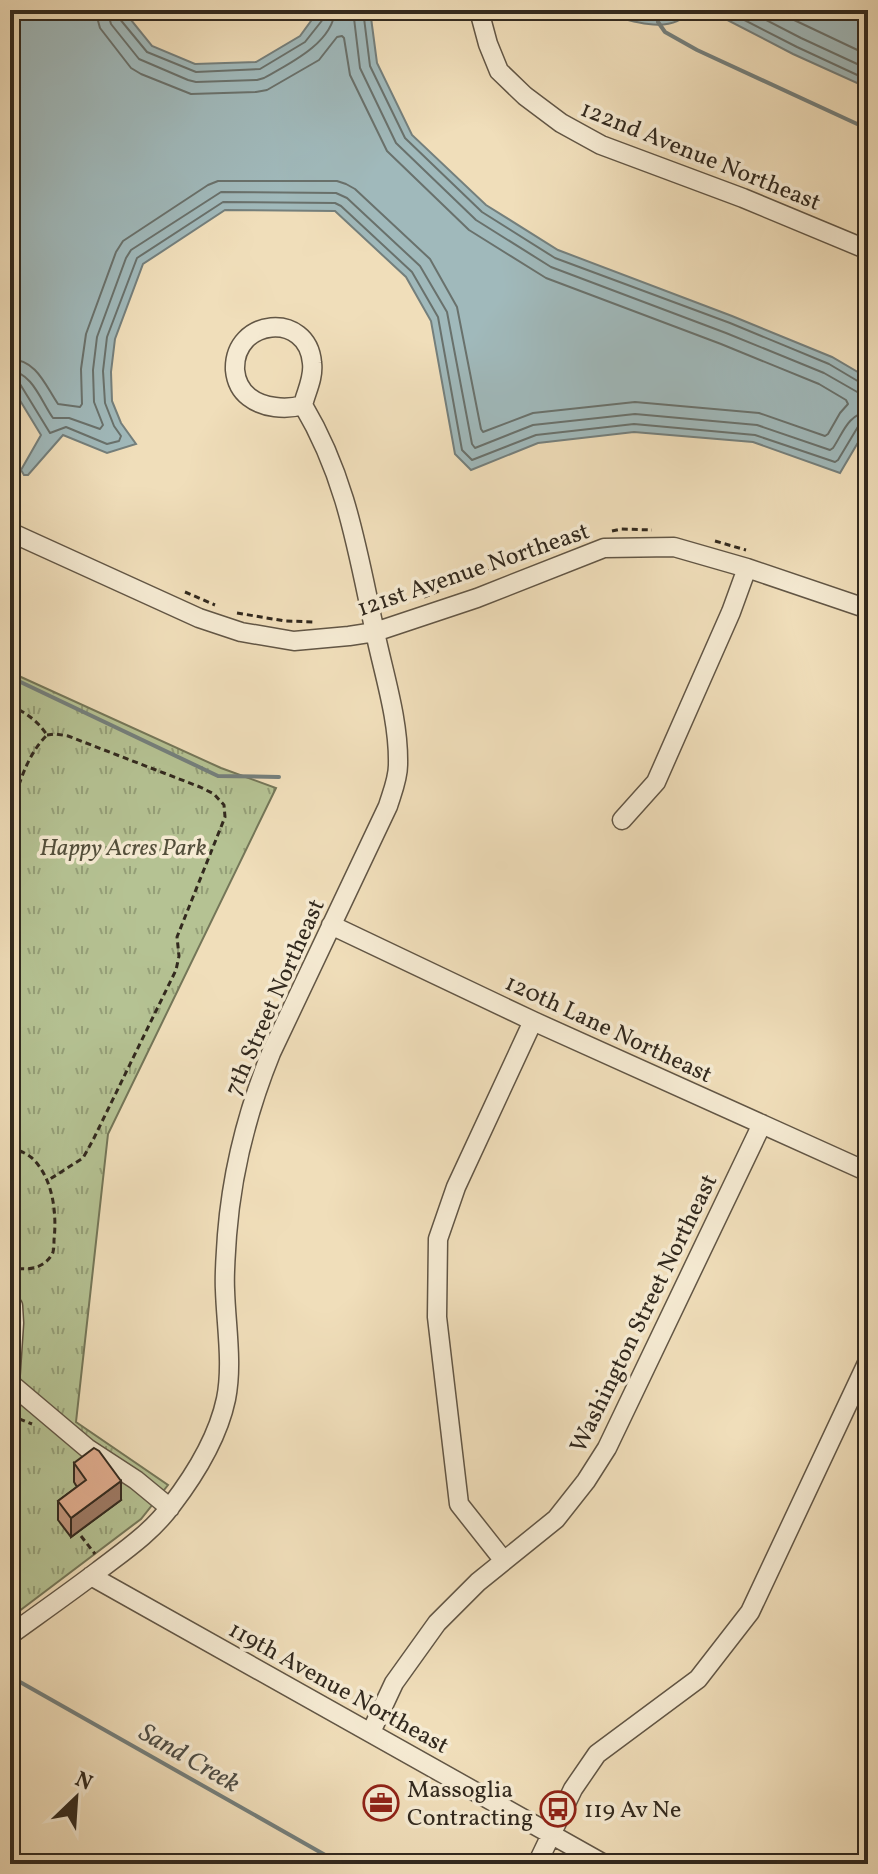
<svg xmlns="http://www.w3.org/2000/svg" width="878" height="1874" font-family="Vollkorn,serif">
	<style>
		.park { fill: url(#park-tufts); stroke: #747658; stroke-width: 2 }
		.water { fill: #a0b9bb; stroke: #747f7c; stroke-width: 2 }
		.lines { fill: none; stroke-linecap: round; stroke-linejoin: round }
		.shore { stroke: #69716c; stroke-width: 2 }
		.stream { stroke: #747f7c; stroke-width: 4 }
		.minor-casing { stroke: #625645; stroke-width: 21 }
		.path { stroke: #32291e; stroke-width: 3; stroke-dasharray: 6 4; stroke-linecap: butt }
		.minor { stroke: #f5ead2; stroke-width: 18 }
		.wall { fill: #c2967c; stroke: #32291e; stroke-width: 2 }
		.shaded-wall { fill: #9e7a65; stroke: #32291e; stroke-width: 2 }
		.building { fill: #e2ae90; stroke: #32291e; stroke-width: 2 }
		.labels { text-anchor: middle; stroke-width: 7; stroke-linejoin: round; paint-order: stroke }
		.street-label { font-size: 24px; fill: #32291e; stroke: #f5ead2 }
		.park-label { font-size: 24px; font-style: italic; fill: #534f3b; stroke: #f5ead2 }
		.poi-label { font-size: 24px; fill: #32291e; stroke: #f5ead2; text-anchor: start }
		.water-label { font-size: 26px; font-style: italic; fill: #4e4d45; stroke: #f5ead2 }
	</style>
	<defs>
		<pattern id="park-tufts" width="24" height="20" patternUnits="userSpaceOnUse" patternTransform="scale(2)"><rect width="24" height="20" fill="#b5c293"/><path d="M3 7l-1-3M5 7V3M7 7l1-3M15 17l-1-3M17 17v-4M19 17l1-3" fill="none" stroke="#949e77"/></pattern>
	</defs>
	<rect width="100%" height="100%" fill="#f0deba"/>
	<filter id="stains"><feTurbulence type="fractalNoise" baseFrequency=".0025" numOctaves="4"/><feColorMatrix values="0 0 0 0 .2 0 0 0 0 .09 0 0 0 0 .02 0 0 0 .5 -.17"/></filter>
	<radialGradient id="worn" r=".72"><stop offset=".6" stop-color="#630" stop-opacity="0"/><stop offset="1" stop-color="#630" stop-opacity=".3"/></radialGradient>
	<path class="park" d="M10,672L221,768L276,788L108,1134L76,1422L168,1485L141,1519L10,1618Z"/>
	<path class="water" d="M10,10H123L152,46L195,64L256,62L300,36L319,10H370L377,63L412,135L486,205L558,250L732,316L832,357L868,378V422L863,434L840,473L753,442L634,432L538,443L471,470L455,454L431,321L406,277L335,211L225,210L143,264L115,339L111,372L112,401L121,423L136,444L107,453L63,435L28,475H24L21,470L41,435L10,384Z
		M598,10H690C672,38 623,19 598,10Z
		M708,10H868V88L793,54Z"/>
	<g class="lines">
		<path class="shore" d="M107,10L111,24L139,59L188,80L196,82L257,80L264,78C289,64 333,43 335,10
			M117,10L119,18L147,52L196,72L260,69L305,42L324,18L325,10
			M353,10L360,68L396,143L476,220L551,267L726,333L824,373L859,393L868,394
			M363,10L370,66L405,138L482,212L555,258L730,323L829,364L861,383L868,384
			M725,10L797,47L868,80
			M747,10L801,38L868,69
			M773,10L868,55
			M10,359C37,360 45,385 58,404L80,407L82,404L81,369L86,334L116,252L123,241L208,185L218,181H337L346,184L355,189L430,259L457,307L481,429L483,432L533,413L635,402L759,413L825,436L828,434L840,413L848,404L846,400L819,384L721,344L546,278L469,230L387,151L350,75L344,38L342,36L337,37L319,60L267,90L256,92L191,94L141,74L131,68L100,28L95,10
			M10,371C32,372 41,401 53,418H69L100,429L103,425L94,402L93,370L97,337L126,258L131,250L221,192L336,193L347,198L420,266L447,312L472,444L475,448L533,425L635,414L757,425L830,450L833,448C843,433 848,414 868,412
			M10,381L20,384L50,433L66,427L107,444L119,441L121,436L114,426L105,403L103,371L107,337L137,258L223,202L335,203L341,206L412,272L438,317L462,450L472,460L536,435L634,424L755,435L835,462L838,460L859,425L868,422"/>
		<path class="stream" d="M658,22L665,32L697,50L868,129
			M10,677L218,776L279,777
			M20,1682L341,1864"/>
		<defs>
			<path id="minor" d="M482,10L481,18L488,44L499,71L525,96L561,123L601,145L743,198L868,250
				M10,532L199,618L241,632L294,641L349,636L375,632L477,598L604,548L674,547L747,568L868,609
				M622,820L656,782L731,612L747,568
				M331,925L533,1021L868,1172
				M10,1304L13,1306L14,1323L10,1383
				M10,1383L87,1448L136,1480L170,1508
				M504,1561L459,1504L437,1317L438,1239L456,1187L533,1021
				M91,1576L604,1864
				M10,1635C39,1614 69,1593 98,1571C124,1551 151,1533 171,1506C194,1476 218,1437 226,1399C233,1364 226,1325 225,1290C224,1272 226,1253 227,1235C232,1171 247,1112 271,1053L388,806C392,793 398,779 398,765C399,720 384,675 375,632C357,550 347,479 303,405C306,392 314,378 312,363C308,311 233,318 235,370C236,381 240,390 249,397C263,408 286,410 303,405
				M371,1732L394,1683L437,1623L478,1582L556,1519L586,1481L607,1448L762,1124
				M537,1864L573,1789L597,1754L698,1679L750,1612L868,1361"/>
		</defs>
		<use href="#minor" class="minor-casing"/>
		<path class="path" d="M612,531L621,529L652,530
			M715,541L746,550
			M185,592L215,605
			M424,597L562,541L589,535
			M237,613L285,621L316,622
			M10,705C26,713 37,720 47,735C26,756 19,785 10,813
			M47,735L56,734L68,736L200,787L214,794L224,805L225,817L177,937L179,956L176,970L93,1140L83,1158L47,1181
			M10,1147C18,1150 26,1153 32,1158C53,1178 57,1213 54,1240C54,1244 54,1248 53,1252C46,1269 25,1272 10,1266
			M10,1156L21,1152
			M10,1415L32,1424
			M81,1536L95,1554"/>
		<use href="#minor" class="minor"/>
	</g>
	<path class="wall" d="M74,1463L121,1500L71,1537L58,1520V1501L77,1487L74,1482Z"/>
	<path class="shaded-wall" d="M121,1481V1500L71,1537V1518Z"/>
	<path class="building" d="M94,1448L99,1451L121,1481L71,1518L58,1501L86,1480L74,1463Z"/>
	<defs>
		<symbol id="office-ring" viewBox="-11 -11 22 22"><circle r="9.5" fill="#f5ead2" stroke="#8f2418" stroke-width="1.5"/><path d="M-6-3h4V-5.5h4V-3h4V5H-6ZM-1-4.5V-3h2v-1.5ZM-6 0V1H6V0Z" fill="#8f2418"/></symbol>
		<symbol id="bus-ring" viewBox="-11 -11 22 22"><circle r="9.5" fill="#f5ead2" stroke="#8f2418" stroke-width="1.5"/><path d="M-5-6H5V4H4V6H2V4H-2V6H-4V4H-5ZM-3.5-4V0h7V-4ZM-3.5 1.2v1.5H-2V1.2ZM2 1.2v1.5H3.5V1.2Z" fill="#8f2418"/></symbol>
	</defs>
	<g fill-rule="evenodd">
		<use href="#office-ring" x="361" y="1783" width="40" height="40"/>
		<use href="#bus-ring" x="538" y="1789" width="40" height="40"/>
	</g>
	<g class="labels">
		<g class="street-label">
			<text transform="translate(701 155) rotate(22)" y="8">122nd Avenue Northeast</text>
			<text transform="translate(473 569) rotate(-19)" y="8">121st Avenue Northeast</text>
			<text transform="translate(274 997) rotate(-66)" y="8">7th Street Northeast</text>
			<text transform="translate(609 1028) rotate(25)" y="8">120th Lane Northeast</text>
			<text transform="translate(643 1313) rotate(-64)" y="8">Washington Street Northeast</text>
			<text transform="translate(339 1687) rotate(29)" y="8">119th Avenue Northeast</text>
		</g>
		<g class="park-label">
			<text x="123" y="855">Happy Acres Park</text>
		</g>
		<g class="poi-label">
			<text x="407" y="1797">Massoglia<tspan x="407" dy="28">Contracting</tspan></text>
			<text x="584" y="1817">119 Av Ne</text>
		</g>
		<g class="water-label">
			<text transform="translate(190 1757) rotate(30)" y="9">Sand Creek</text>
		</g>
	</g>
	<rect width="878" height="1874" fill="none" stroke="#f0deba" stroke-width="40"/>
	<rect x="12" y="12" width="854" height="1850" fill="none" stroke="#32291e" stroke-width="4"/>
	<rect x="20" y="20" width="838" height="1834" fill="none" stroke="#32291e" stroke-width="2"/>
	<g transform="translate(76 1798) rotate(25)" stroke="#f5ead2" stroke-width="6" paint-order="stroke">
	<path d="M0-6L14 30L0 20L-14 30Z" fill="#32291e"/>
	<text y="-12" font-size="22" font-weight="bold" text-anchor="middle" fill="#32291e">N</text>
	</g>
	<rect width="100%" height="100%" filter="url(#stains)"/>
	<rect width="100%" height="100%" fill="url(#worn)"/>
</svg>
